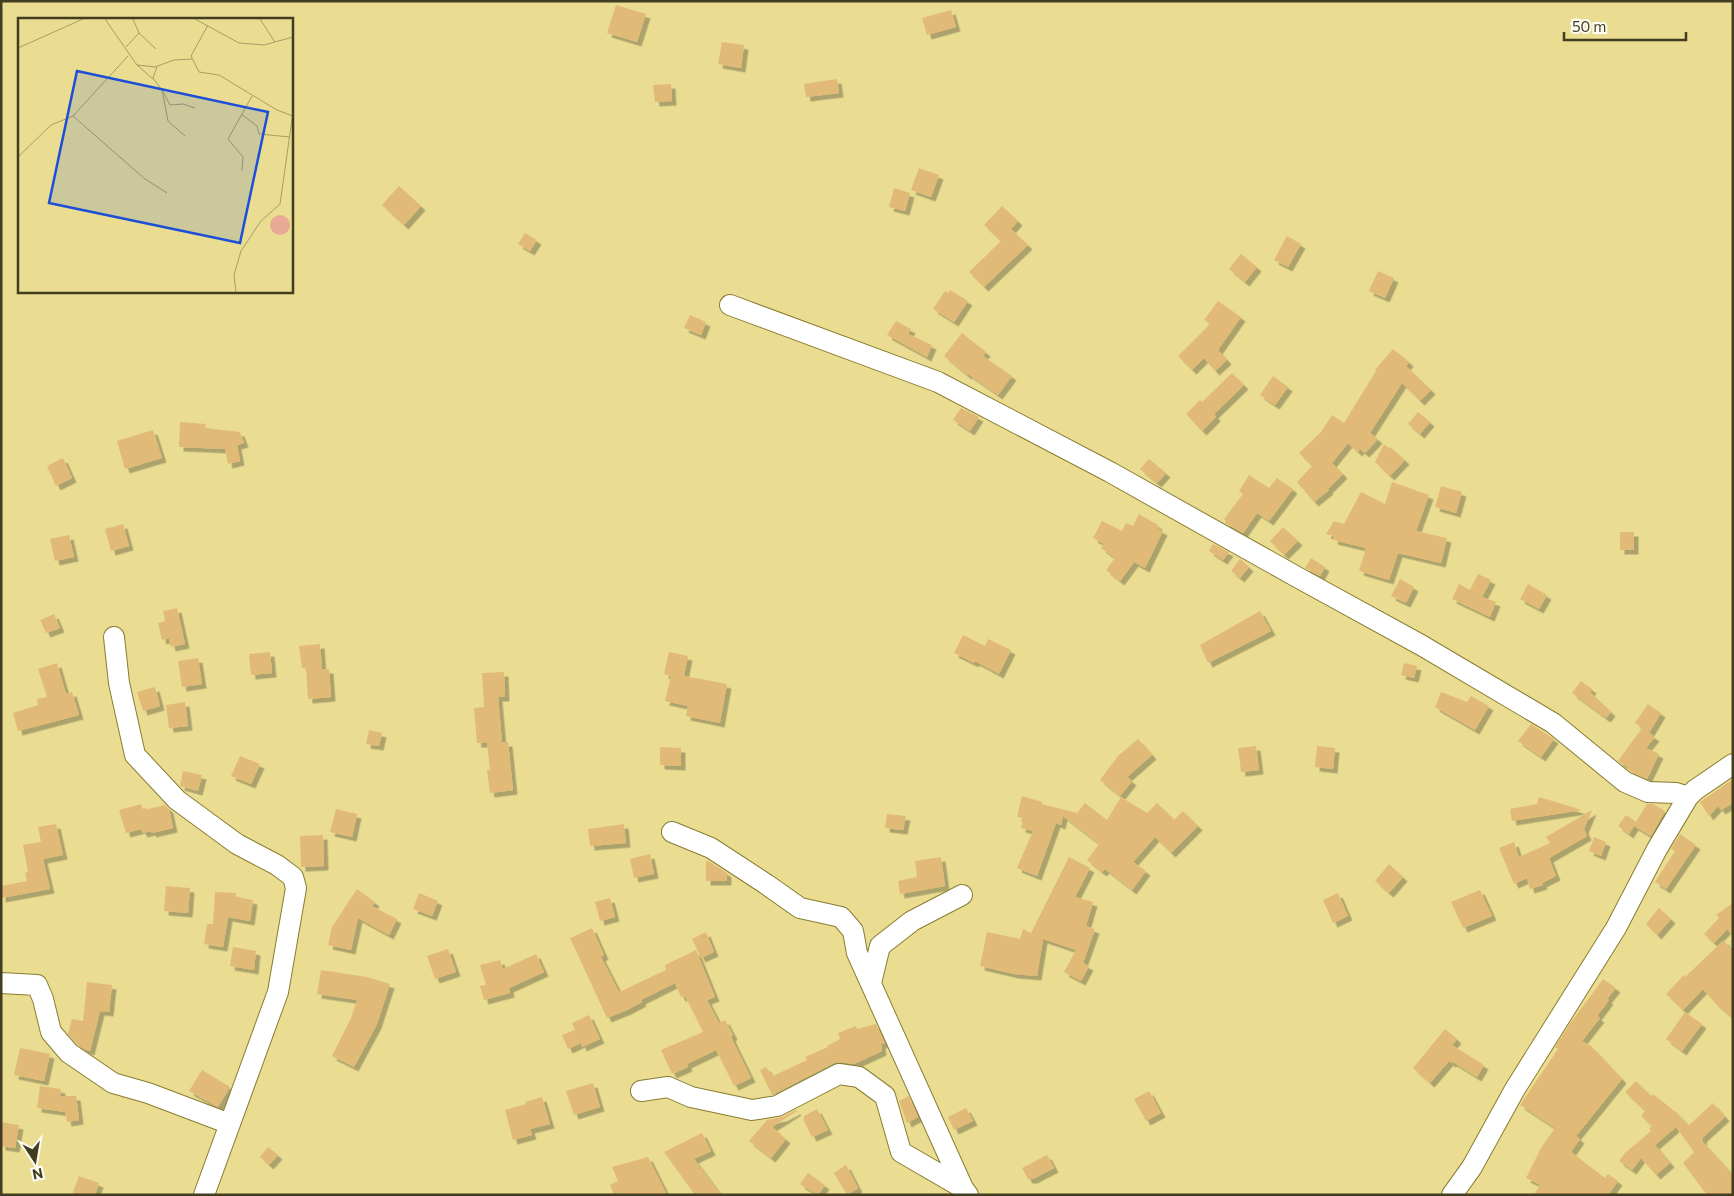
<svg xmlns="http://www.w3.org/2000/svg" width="1734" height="1196" font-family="Commissioner,sans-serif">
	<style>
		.building { fill: #e2ba77; filter: url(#shadow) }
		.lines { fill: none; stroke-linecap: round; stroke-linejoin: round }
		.minor-casing { stroke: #897d32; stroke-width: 22 }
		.minor { stroke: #fff; stroke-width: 20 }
		.inset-road { fill: none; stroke: #a79d64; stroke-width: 1 }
		.view { fill: #1d4ed8; fill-opacity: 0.15; stroke: #1d4ed8; stroke-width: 2.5 }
		.inset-edge { fill: none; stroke: #423d1e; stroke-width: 2.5 }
	</style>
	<defs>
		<filter id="shadow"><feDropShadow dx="4.5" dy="4.5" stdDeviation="0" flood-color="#0004"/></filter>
	</defs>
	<rect width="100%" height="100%" fill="#eadd92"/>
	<path class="building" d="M616,5L646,14L637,42L607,33Z
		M951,10L956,27L927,35L922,18Z
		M722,42L744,45L741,68L718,64Z
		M837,79L839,93L806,97L804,84Z
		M671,84L672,101L655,102L653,85Z
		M919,168L939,175L931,197L911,190Z
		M399,186L421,206L404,225L382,205Z
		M894,188L910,193L905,211L889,207Z
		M1002,206L1018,221L1011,229L1028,245L984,287L969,272L1001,241L984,225Z
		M525,233L537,240L530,251L518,244Z
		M1287,236L1301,244L1288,267L1274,260Z
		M1241,254L1257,267L1245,282L1229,269Z
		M1378,271L1394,278L1385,298L1369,291Z
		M950,290L968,301L954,322L933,309L945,291L948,293Z
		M1218,301L1241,317L1218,350L1227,360L1215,371L1204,358L1192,370L1178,356L1210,324L1204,320Z
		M690,315L706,322L701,335L684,328Z
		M896,321L911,329L908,334L932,345L927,357L887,335Z
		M962,333L986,352L983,356L1012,376L998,395L968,374L967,375L944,356Z
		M1393,349L1409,362L1406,366L1431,390L1420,401L1402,383L1370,433L1378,439L1365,453L1360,449L1358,452L1348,443L1332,463L1343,474L1328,489L1329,490L1314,502L1297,482L1312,466L1299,453L1321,432L1332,415L1344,423L1376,371L1375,370Z
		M1232,373L1244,385L1214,414L1216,417L1202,431L1186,414L1200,400L1202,402Z
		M1273,376L1288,387L1275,405L1260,395Z
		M961,408L979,417L970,431L953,420Z
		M1418,412L1430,422L1420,434L1408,424Z
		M180,422L206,424L205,428L240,432L244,443L237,445L240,461L228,464L225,449L179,447Z
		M153,430L162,458L125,469L117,441Z
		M1384,444L1389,448L1390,447L1405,460L1390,476L1375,462Z
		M63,458L72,478L56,486L47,466Z
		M1149,459L1166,473L1157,483L1140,469Z
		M1249,475L1269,488L1277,478L1293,489L1269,521L1257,513L1243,533L1225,523L1226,521L1224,519L1243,494L1239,491Z
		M1392,482L1429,495L1416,531L1447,538L1441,563L1398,553L1389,580L1359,571L1366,548L1333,540L1334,536L1326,534L1334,521L1344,524L1361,492L1385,504Z
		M1441,486L1462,492L1456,513L1435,507Z
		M1139,514L1158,525L1157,528L1163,531L1145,568L1134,562L1120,581L1106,570L1115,558L1101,548L1104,544L1093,538L1102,521L1122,531L1126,523L1133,526Z
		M123,524L129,546L111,551L105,529Z
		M1283,527L1298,541L1284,555L1270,541Z
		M1620,532H1634V550H1620Z
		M69,535L74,557L55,561L50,539Z
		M1213,544L1229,552L1223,560L1209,551Z
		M1311,558L1325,567L1320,576L1305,568Z
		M1240,559L1249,567L1240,578L1231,571Z
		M1478,574L1491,580L1482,597L1496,602L1490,617L1452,599L1459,584L1470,590Z
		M1400,579L1414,587L1406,603L1391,596Z
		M1528,584L1547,595L1539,609L1520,599Z
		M177,608L185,644L171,647L169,638L162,640L158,623L165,621L163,611Z
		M1260,611L1271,631L1208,663L1200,645Z
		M54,614L60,628L46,633L40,620Z
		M963,635L985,646L988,639L1011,650L999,674L975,661L974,663L954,653Z
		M320,644L322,669H329L331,697L308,699L306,668H302L299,646Z
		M270,652L272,673L251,675L249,654Z
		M669,652L688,656L684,676L727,684L720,723L686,716L688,706L665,701L671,676L664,674Z
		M198,658L202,684L182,687L178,661Z
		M57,663L66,694L72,692L79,715L18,731L13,713L38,705L37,699L47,697L38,669Z
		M1404,663L1417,666L1414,678L1401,675Z
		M504,672L505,697H498L502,742H508L513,790L490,793L487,770H490L487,743H477L474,708L484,707L482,673Z
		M1581,681L1592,689L1590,692L1611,712L1606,718L1572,693Z
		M155,687L160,706L143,711L137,692Z
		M1441,692L1467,702L1471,696L1489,706L1475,730L1435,707Z
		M185,702L188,726L169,728L166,705Z
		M1648,704L1661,713L1649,733L1655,737L1646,748L1659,754L1647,779L1631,772L1628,769V767L1618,761L1642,728L1635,723Z
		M1531,724L1554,739L1541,757L1518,741Z
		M369,730L382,733L379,746L366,744Z
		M1138,739L1152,755L1127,777L1132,781L1120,796L1100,780L1118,756Z
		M1256,746L1259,770L1241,772L1238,748Z
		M1317,746L1335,748L1333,769L1315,767Z
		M660,747L681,748V766L660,765Z
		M240,756L260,764L251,784L231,776Z
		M183,771L202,775L198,791L180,786Z
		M1733,779V803L1721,810L1718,806L1709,816L1700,802Z
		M1022,796L1042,802V804L1077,813L1085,803L1107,820L1121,797L1147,813L1157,803L1174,820L1183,811L1198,826L1171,853L1155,837L1133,862L1146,871L1132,890L1105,869L1102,872L1087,860L1099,844L1063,816L1061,825L1056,823L1037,876L1017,868L1033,831L1021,828L1023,818L1017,817Z
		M1539,797L1582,810L1512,821L1510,809L1537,804Z
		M141,804L143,810L165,805L169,809L173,828L152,833L151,831L143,833L141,829L126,833L119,810Z
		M1647,804H1653L1665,811L1651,836L1634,826L1629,834L1618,826L1626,815L1636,822Z
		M336,809L357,814L352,837L330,832Z
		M1592,810L1584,829L1587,836L1549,858L1556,876L1542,883L1543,885L1530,889L1527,878L1514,884L1499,848L1514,842L1519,857L1550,843L1546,837Z
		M887,814L906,816L903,830L885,828Z
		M56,824L63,855L43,859L50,889L1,898V886L27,881L25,873L28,872L23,845L41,842L38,827Z
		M624,824L626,843L590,846L588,829Z
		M1680,834L1696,845L1666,889L1655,882L1675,851L1671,849Z
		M323,835L324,866L301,867L300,836Z
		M1594,837L1606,842L1601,856L1589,851Z
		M650,854L654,874L634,878L630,859Z
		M941,857L945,886L900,894L898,881L917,877L915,861Z
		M1069,857L1090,868L1075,897L1093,902L1086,926L1095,929L1083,963L1089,966L1081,981L1064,972L1076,950L1043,939L1037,976L1014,974L980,966L987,932L1020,939L1023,929L1031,933Z
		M706,861H708L727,873V881H706Z
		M1389,864L1403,877L1389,893L1375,881Z
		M166,886L190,888L188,913L164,911Z
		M357,889L375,902L372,906L397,919L389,935L358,918L351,950L328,945L332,927Z
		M1480,890L1492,916L1463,928L1451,902Z
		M215,892L236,893V897L253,900L250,921L228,917L223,947L204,944L207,924H213Z
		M419,893L438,901L432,916L413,909Z
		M1338,893L1348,916L1333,923L1323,900Z
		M610,898L615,917L600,921L595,902Z
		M1733,903V937L1727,929L1714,943L1704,934L1719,918L1716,915Z
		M1659,908L1671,919L1657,935L1646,924Z
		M592,928L604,955L601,957L619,992L666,970L665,965L696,950L715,997L707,1000L719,1023L725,1020L733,1035L731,1037L751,1078L734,1086L716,1050L687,1064L688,1067L672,1074L661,1050L703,1032L685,996L681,997L675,983L641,1000L642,1002L627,1010L607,1018L570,938Z
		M706,932L714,952L701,958L692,939Z
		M1724,940L1733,953V1018L1716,1004L1703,989L1683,1010L1666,994L1684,975L1685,977Z
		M233,947L256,951L254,970L230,966Z
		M448,949L456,972L435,979L427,956Z
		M536,954L544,972L509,988L510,993L484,1000L480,986L486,985L480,965L500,960L503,969Z
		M321,970L367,977L390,984L377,1024L354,1067L332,1056L351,1018L357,1000L317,994Z
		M1603,979L1616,988L1607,999L1609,1000L1597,1016L1600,1018L1582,1041L1591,1046L1622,1079L1576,1136L1580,1139L1571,1152L1605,1178L1608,1174L1618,1181L1608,1195H1534L1540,1185L1526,1178L1541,1148L1555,1128L1520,1105L1558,1049L1555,1047L1569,1025Z
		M87,982L112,985L109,1012L100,1011L90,1051L84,1049L77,1044L68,1034L72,1019L83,1021Z
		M1685,1012L1702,1024L1682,1051L1666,1039Z
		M589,1015L600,1039L582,1047L581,1043L568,1049L562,1035L575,1030L572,1023Z
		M876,1024L885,1043L881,1044L882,1051L854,1064L841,1062L834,1063L772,1095L760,1070L766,1067L773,1076L807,1060L805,1057L828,1047L827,1046L840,1039L838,1033L856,1026L857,1029Z
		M1445,1029L1457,1039L1452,1045L1484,1065L1477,1077L1453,1062L1451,1063L1449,1061L1430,1083L1413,1068Z
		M20,1048L50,1054L44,1081L14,1075Z
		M202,1070L230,1087L218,1107L189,1091Z
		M1636,1081L1651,1096L1653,1094L1678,1114L1688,1126L1713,1103L1725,1117L1702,1138L1703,1140L1702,1141L1733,1175V1195H1707L1683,1163L1694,1152L1676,1127L1655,1145L1670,1163L1656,1175L1641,1158L1632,1170L1619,1161L1625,1153L1651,1131L1649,1129L1652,1126L1641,1116L1645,1111L1625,1092Z
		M593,1083L600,1107L574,1115L566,1091Z
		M40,1086L61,1089L60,1096H76L79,1120L67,1122L65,1112L37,1108Z
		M1149,1091L1161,1113L1146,1121L1134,1099Z
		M909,1096L918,1117L907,1123L899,1101Z
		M542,1097L550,1124L530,1129L532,1135L513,1140L505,1110L526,1104L525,1102Z
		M966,1108L973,1121L954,1130L948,1117Z
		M817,1109L828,1130L812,1137L804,1121V1116Z
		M796,1110L797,1111L772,1127L786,1139L771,1158L749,1141L767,1120L782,1117Z
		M1,1122L19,1125L15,1148L1,1146Z
		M702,1133L711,1151L694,1159L721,1195H695L664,1152Z
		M268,1147L278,1155L269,1165L260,1157Z
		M1047,1155L1054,1168L1033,1179H1028L1022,1168Z
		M648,1157L667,1195H614L610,1185L618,1181L612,1167Z
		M846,1165L858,1188L847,1195L834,1173Z
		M808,1173L825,1185L818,1195L800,1184Z
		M79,1176L99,1183L95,1195H72Z"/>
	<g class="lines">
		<defs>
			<path id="minor" d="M730,305L938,382L1110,472L1297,577L1421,645L1553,723L1625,782L1648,792L1676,793L1688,797
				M114,637L119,683L135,755L177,800L237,844L277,865L293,877L296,888L278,992L204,1195
				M672,832L711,848L766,884L800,908L841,917L853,931L857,953L963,1188L968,1195
				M1,983L37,985L43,999L51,1032L69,1053L113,1083L148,1093L230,1124
				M871,983L880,946L912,921L962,895
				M641,1091L668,1087L691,1097L752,1110L777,1106L839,1074L859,1077L885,1096L901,1152L963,1188
				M1452,1195L1472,1167L1515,1089L1616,928L1657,849L1688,797L1695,790L1733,764"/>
		</defs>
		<use href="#minor" class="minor-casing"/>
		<use href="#minor" class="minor"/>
	</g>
	<g transform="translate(18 18)">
		<rect width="275" height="275" fill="#eadd92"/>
		<path d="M252 207a10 10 0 1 1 20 0a10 10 0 1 1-20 0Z" fill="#e8aa95"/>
		<path class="inset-road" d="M87,1L119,47L137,49L156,42L174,41M115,1L121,15M177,1L221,25L246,27L275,19M242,1L257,24M190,7L173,38L181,54L201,57L259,92L275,98M108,29L121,15L138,31M0,30L65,1M119,47L135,61M139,49L135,60L144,72L150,103L167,118M144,72L152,87L165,86L177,90M223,96L239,108L241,116L272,119M55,98L127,161L149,175M0,139L33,107L55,98L110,38M224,153L225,139L210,121L234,78M218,274L216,257L223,233L243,203L262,186L275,94"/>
		<path class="view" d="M59,53L250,94L222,225L31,185Z"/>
		<rect width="275" height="275" class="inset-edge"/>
	</g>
	<rect width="1734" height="1196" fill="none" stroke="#423d1e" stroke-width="5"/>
	<g transform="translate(35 1161) rotate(168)" stroke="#fefdf5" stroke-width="4" paint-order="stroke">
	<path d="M0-4L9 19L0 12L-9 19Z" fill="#423d1e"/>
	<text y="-8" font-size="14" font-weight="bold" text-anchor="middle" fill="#423d1e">N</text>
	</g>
	<path d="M1564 32v8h122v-8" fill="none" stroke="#423d1e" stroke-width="2.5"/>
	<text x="1572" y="32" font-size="15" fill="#423d1e" stroke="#fefdf5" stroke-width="4" paint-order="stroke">50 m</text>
</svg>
